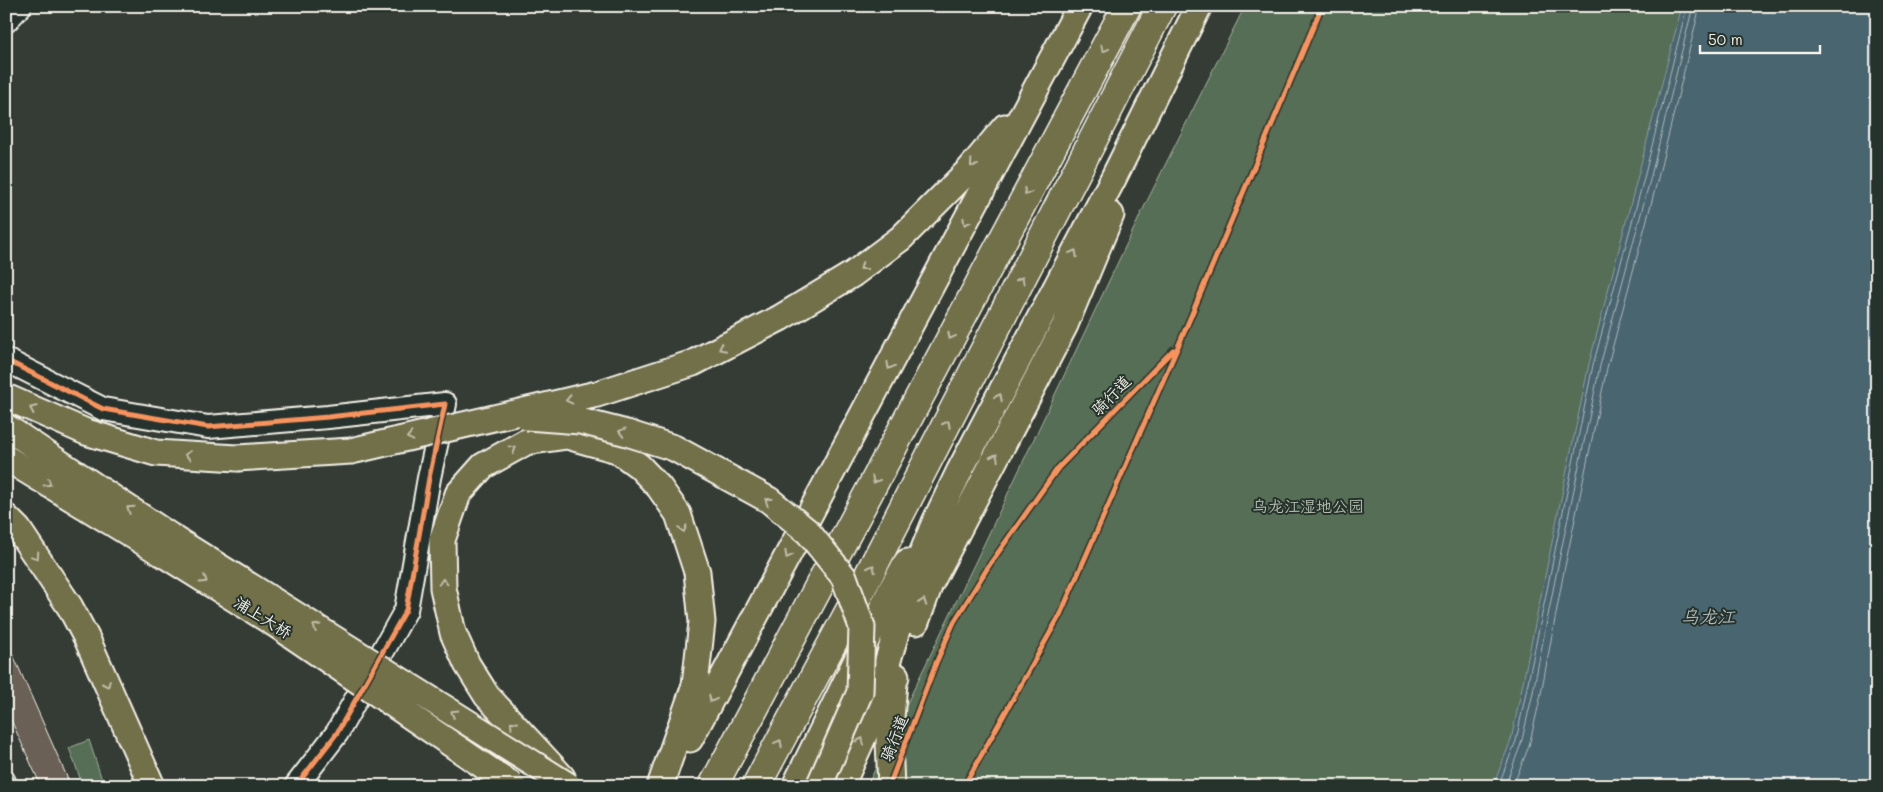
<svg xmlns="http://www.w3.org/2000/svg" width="1883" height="792" font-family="Mali,'LXGW WenKai TC',sans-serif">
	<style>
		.green { fill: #556e54; stroke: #a4b09e }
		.water { fill: #49656f; stroke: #8d9d9f }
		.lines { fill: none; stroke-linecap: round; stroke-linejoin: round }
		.shore { stroke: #b0b9b8; stroke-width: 1 }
		.building { fill: #6b6055; stroke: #f4f1e8 }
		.street-casing { stroke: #f4f1e8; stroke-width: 20 }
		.secondary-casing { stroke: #f4f1e8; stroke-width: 26 }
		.primary-casing { stroke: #f4f1e8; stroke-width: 29 }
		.highway-casing { stroke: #f4f1e8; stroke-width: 31 }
		.street { stroke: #26332d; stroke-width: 16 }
		.secondary { stroke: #26332d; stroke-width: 22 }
		.primary { stroke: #716f4a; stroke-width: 25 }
		.highway { stroke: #716f4a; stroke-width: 28 }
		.primary-bridge-casing { stroke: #f4f1e8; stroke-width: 29; stroke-linecap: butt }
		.primary-bridge { stroke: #716f4a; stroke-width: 25 }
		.cycleway-casing { stroke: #26332d; stroke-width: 8 }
		.cycleway { stroke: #f8935d; stroke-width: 5 }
		.oneway { stroke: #c0bda9 }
		.labels { text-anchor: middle; stroke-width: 4; stroke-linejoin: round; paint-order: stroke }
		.street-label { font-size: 16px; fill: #f4f1e8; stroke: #26332d }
		.park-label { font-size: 16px; fill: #b4bdad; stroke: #26332d }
		.water-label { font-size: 18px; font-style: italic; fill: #b0b9b8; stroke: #26332d }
	</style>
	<rect width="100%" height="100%" fill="#343c35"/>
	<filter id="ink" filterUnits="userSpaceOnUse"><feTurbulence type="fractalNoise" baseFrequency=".02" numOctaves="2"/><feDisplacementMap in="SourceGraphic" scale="10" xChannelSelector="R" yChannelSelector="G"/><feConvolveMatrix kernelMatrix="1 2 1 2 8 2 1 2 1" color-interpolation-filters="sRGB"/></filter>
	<g filter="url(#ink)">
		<path class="green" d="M1245,6H1714L1526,786H867L983,546L1147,201Z
			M89,740L104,786H83L69,748Z"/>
		<path class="water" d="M1682,6H1877V786H1493L1511,740L1589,364Z"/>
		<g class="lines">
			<path class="shore" d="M1498,786L1516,741L1593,365L1644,178L1687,6
				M1505,786L1521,744L1532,697L1557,570L1600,366L1650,180L1693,6
				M1513,786L1529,746L1540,699L1564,571L1607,368L1657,182L1700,6"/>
		</g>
		<path class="building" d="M6,639L71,786H41L6,709Z"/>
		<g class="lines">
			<defs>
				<path id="street" d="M6,779L9,786"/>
				<path id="secondary" d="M6,21L20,6
					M6,360L103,409L208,427L328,417L445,404L429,478L406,610L337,733L296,786"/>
				<path id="primary" d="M901,238L970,169L1005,127
					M6,397L86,432L156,453L237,458
					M6,427L170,536
					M6,458L163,554
					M6,517L18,529L70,607L87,639L152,786
					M916,622L930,584L1065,325L1111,215
					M690,739L1080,6
					M562,777L487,696L467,664L453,633L443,588L442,540L458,494L483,466L526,442L567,436L617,450L639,466L659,487L678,514L697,572L702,622L695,685L660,786
					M795,786L891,590L907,562
					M841,786L869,724L913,576L935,522L959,472L1113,179L1199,6
					M891,786L889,742L894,683L896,676"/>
				<path id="highway" d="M713,786L1127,6
					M756,786L866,580L1162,6"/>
			</defs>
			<use href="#street" class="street-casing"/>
			<use href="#secondary" class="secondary-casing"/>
			<use href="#primary" class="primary-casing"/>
			<use href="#highway" class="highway-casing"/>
			<use href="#street" class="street"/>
			<use href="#secondary" class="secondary"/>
			<use href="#primary" class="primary"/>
			<use href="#highway" class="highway"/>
			<defs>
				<path id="primary-bridge" d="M527,417L580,421L627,433L674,448L769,500L808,532L844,577L862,627L860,692L819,786
					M237,458L351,451L597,394L693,363L780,318L853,274L901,238
					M170,536L569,786
					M163,554L278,626L513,786"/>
			</defs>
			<use href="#primary-bridge" class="primary-bridge-casing"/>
			<use href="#primary-bridge" class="primary-bridge"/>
			<defs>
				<path id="cycleway" d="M6,360L103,409L208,427L328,417L445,404L429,478L406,610L337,733L296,786
					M889,786L936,663L954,622L990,564L1058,468L1173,350
					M964,786L1060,615L1180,342L1322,6"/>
			</defs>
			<use href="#cycleway" class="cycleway-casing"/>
			<use href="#cycleway" class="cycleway"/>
		</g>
		<defs><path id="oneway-chevron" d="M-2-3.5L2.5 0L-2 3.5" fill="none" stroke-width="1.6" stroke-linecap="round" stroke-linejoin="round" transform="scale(1.25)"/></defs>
		<g class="oneway">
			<use href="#oneway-chevron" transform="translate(1104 49) rotate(118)"/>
			<use href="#oneway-chevron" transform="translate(973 164) rotate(131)"/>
			<use href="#oneway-chevron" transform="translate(1027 192) rotate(118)"/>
			<use href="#oneway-chevron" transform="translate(966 222) rotate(118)"/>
			<use href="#oneway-chevron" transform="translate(1074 253) rotate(-62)"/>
			<use href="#oneway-chevron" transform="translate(863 267) rotate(143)"/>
			<use href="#oneway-chevron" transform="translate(1021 280) rotate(-63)"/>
			<use href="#oneway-chevron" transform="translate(951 336) rotate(118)"/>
			<use href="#oneway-chevron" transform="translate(722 348) rotate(153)"/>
			<use href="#oneway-chevron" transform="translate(890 366) rotate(118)"/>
			<use href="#oneway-chevron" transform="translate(999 397) rotate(-62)"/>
			<use href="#oneway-chevron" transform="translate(569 400) rotate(167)"/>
			<use href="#oneway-chevron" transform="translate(33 409) rotate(-156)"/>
			<use href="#oneway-chevron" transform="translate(947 424) rotate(-63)"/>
			<use href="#oneway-chevron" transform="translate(622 432) rotate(-165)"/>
			<use href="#oneway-chevron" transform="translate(410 437) rotate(167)"/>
			<use href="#oneway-chevron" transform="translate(513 449) rotate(-29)"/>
			<use href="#oneway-chevron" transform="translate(188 455) rotate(-176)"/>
			<use href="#oneway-chevron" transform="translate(995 457) rotate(-63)"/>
			<use href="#oneway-chevron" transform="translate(875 480) rotate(118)"/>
			<use href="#oneway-chevron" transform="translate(48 483) rotate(32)"/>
			<use href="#oneway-chevron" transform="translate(768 501) rotate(-146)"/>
			<use href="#oneway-chevron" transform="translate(130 509) rotate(-146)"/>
			<use href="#oneway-chevron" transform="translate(683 529) rotate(72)"/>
			<use href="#oneway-chevron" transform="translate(788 555) rotate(118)"/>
			<use href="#oneway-chevron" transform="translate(36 556) rotate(56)"/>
			<use href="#oneway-chevron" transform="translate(872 568) rotate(-63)"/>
			<use href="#oneway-chevron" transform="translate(204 580) rotate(32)"/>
			<use href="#oneway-chevron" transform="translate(443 582) rotate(-93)"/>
			<use href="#oneway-chevron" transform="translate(923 602) rotate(-70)"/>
			<use href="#oneway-chevron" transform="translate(316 627) rotate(-148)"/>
			<use href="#oneway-chevron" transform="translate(107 684) rotate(66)"/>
			<use href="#oneway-chevron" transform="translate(712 699) rotate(118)"/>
			<use href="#oneway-chevron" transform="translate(454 713) rotate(-148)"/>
			<use href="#oneway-chevron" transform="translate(513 724) rotate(-133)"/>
			<use href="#oneway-chevron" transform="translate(861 741) rotate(-66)"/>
			<use href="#oneway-chevron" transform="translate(779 743) rotate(-62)"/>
		</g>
	</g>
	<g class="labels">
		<g class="street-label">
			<text transform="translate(1111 395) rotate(-46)" y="6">骑行道</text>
			<text transform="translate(263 617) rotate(32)" y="6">浦上大桥</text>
			<text transform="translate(894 738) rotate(-69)" y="6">骑行道</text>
		</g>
		<g class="park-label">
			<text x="1308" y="512">乌龙江湿地公园</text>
		</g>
		<g class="water-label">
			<text x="1708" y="623">乌龙江</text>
		</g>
	</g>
	<rect width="1883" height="792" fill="none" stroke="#26332d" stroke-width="25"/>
	<rect x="12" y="12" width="1858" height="767" fill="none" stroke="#f4f1e8" stroke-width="2" filter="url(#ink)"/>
	<path d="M1700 45v8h120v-8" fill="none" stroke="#f4f1e8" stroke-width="2.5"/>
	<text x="1708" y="45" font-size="15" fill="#f4f1e8" stroke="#26332d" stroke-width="4" paint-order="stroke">50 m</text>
</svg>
